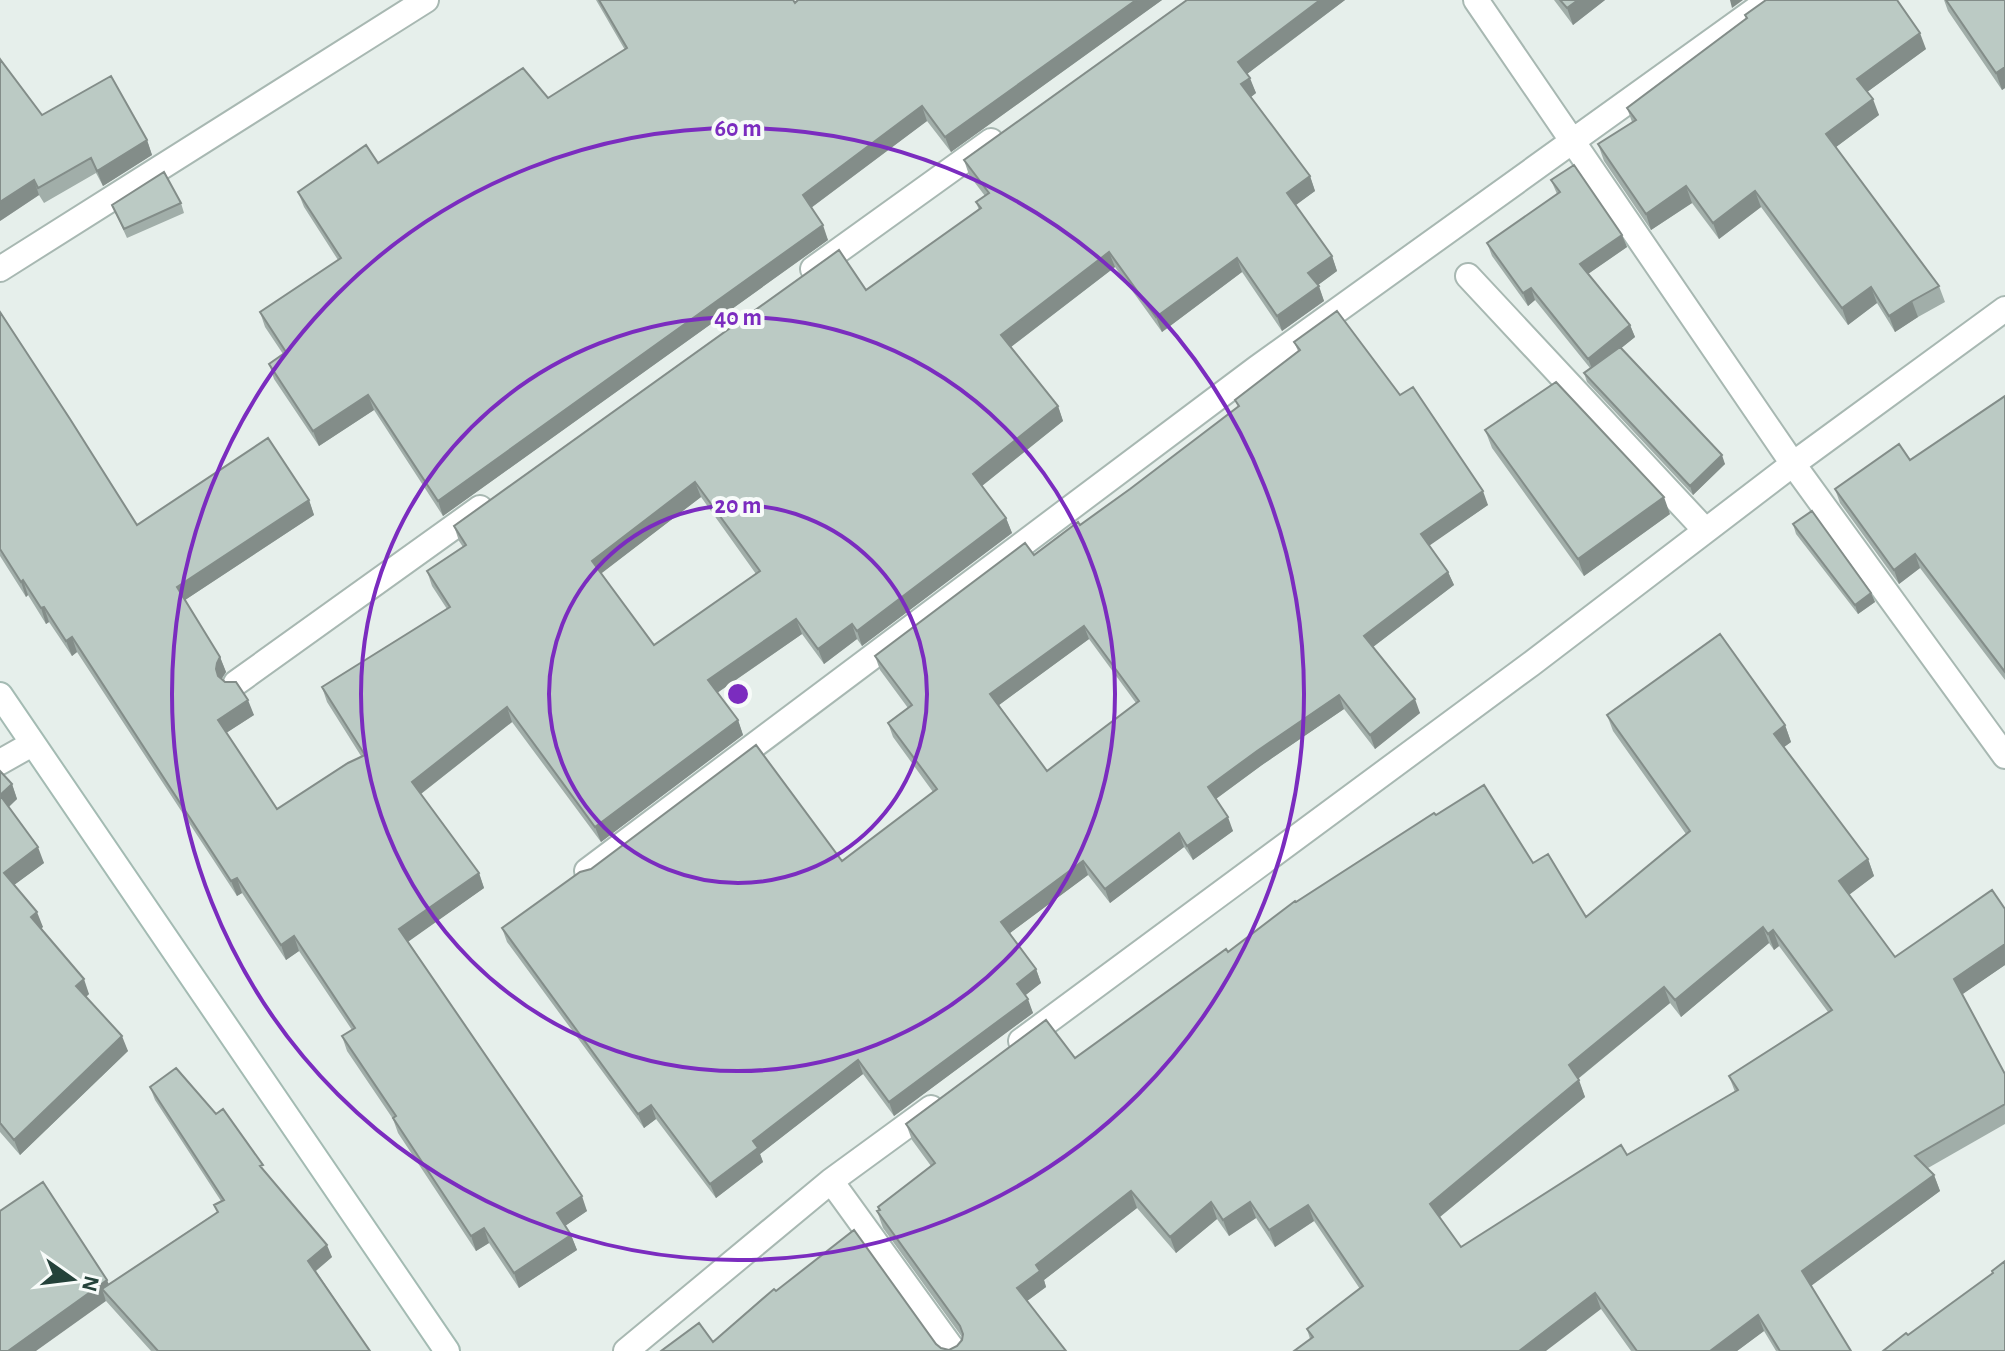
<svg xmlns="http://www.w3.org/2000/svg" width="2005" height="1351" font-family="'Alegreya Sans',sans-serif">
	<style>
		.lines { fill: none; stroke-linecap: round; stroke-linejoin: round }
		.minor-casing { stroke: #a8b8b2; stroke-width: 28 }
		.secondary-casing { stroke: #a4bbb3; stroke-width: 28 }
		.minor { stroke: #fff; stroke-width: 24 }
		.secondary { stroke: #fff; stroke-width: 24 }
		.wall { fill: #a1aea9; fill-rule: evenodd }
		.shaded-wall { fill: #838d89 }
		.building { fill: #bbcac4; stroke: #838d89; stroke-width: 2; fill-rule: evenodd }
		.ring { fill: none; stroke: #7b2cbf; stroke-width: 4 }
		.centre { fill: #7b2cbf; stroke: #f7fbf9; stroke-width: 4 }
		.ring-label { font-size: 24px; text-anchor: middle; font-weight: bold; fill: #7b2cbf; stroke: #f7fbf9; stroke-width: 8; stroke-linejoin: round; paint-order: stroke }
	</style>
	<rect width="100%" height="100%" fill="#e6efeb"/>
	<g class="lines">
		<defs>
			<path id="minor" d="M1476,0L1793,464L2005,756
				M0,269L426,0
				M813,269L991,141
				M1468,276L1705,530
				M236,683L480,508
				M0,762L32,744
				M587,871L1257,368L1769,0
				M1021,1041L1531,664L1793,464L2005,309
				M831,1181L954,1351
				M626,1351L831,1181L931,1108"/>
			<path id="secondary" d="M0,695L447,1351"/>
		</defs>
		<use href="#minor" class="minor-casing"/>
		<use href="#secondary" class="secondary-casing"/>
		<use href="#minor" class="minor"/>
		<use href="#secondary" class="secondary"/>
	</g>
	<path class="wall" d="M596,0H793L795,3L1162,0L951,152L927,121L811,208L828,240L443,516L374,410L319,446L274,379L269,364L283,354L265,327L260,312L338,260L304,207L298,192L548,98L625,50Z
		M1187,0H1345L1247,74L1256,93L1251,97L1310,176L1315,191L1295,205L1332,256L1337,271L1318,285L1324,301L1282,331L1242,272L1162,332L1115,267L1011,347L1058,406L1063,421L982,486L1006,518L1012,533L862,646L857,639L824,664L802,634L717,693L738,720L743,735L601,842L512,722L421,794L479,873L484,888L408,941L587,1211L565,1226L571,1235L577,1250L519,1288L489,1243L476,1251L398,1133L393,1119L347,1051L342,1036L352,1030L299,951L286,960L242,893L237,896L77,652L72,656L49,622L46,624L28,595L26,597L0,556V312L137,525L309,500L314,515L185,600L220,657L226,672L222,679L254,715L226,733L277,809L361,756L327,702L322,687L447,609L432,586L427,571L463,547L459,541L454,526L866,290L979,210L976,202L985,196L969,175L964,160ZM701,497L756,574L654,645L601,573Z
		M1554,0H1605L1573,25Z
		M1944,0H2005V88L2002,90L1948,11Z
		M1745,15L1926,49L1867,92L1879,115L1836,147L1939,286L1945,302L1918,317L1895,332L1877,303L1848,325L1761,207L1719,239L1692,203L1651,230L1604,161L1598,144L1632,122L1627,108L1746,19Z
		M42,115L147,140L152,155L103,186L96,173L44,203L39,195L0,221Z
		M1551,180L1622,235L1627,247L1588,274L1630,325L1635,337L1621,348L1725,464L1693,495L1587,382L1584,373L1590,368L1535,300L1528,306L1492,256L1487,243L1557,194Z
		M181,203L184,213L127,238L112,205Z
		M1294,342L1400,395L1488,505L1429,545L1448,572L1454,585L1373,647L1420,713L1375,749L1344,709L1262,765L1216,799L1233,831L1193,860L1184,847L1110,903L1088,875L1010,933L1036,969L1041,983L1025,995L1033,1013L894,1116L863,1074L760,1154L763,1162L716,1198L656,1119L644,1128L507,942L502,928L842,861L933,792L893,737L888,723L908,708L880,670L875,656L1034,555L1080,525L1130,489L1238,407L1235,400L1298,351ZM1089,639L1136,703L1047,771L999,705Z
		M2005,396V680L1920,568L1899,584L1840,503L1835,489L1910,460Z
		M1485,430L1670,514L1584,576L1492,448Z
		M1793,524L1871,593L1875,602L1858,614L1796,534Z
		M1607,715L1785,725L1791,742L1784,747L1868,859L1874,876L1848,895L1895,957L2005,909V965L1962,994L2005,1074V1124L1928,1168L1934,1175L1940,1191L1811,1286L1851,1351H1776L1764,1331L1737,1351H1631L1601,1309L1310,1339L1307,1329L1360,1289L1314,1221L1275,1247L1256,1218L1229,1236L1217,1219L1176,1253L1137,1208L1044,1280L1046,1287L1027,1301L1066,1351H661L713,1342L776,1291L936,1344L941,1348L949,1350L957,1346L962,1340V1337L883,1228L877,1211L879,1210L878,1207L931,1166L912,1140L906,1124L1075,1058L1228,952L1296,902L1436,815L1533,863L1586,917L1686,834L1613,731ZM1769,943L1774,950L1779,946L1828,1012L1729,1076L1735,1092L1627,1155L1461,1247L1440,1217L1585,1097L1578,1079L1670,1003L1681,1017Z
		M0,771L12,784L17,799L9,807L44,863L14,885L43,927L41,928L89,994L86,997L128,1051L20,1155L0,1132Z
		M150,1087L266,1173L332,1257L316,1271L370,1351H151L106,1301L43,1182L109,1284L217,1212L214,1205L221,1201L155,1100Z"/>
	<path class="shaded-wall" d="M1136,0H1162L951,152L945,137Z
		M1320,0H1345L1243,77L1238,62Z
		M1578,0H1605L1573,25L1567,8Z
		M1730,0H1743L1732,8Z
		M1920,33L1926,49L1863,95L1857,79Z
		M2005,67V88L2002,90L1996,73Z
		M1250,78L1256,93L1247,100L1241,84Z
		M1873,99L1879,115L1832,150L1826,134Z
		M922,106L927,121L808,210L803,195Z
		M147,140L152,155L103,186L97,171Z
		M1310,176L1315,191L1292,208L1287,193Z
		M34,180L39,195L0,221V202Z
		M1686,186L1692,203L1651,230L1646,214Z
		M1755,191L1761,207L1719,239L1713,223Z
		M823,225L828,240L443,516L438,501Z
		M1622,235L1627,247L1585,276L1580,264Z
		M1109,252L1115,267L1007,350L1001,335Z
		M1332,256L1337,271L1314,288L1308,273Z
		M1237,258L1242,272L1162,332L1156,317Z
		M1319,286L1324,301L1282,331L1277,316Z
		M1871,287L1877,303L1848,325L1842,308Z
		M1531,288L1535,300L1528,306L1523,293Z
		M1912,301L1918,317L1895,332L1889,316Z
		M1630,325L1635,337L1593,371L1588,359Z
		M368,395L374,410L319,446L313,431Z
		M1058,406L1063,421L978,489L973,474Z
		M1722,455L1725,464L1693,495L1690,486Z
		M695,482L701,497L598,576L592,561Z
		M1483,491L1488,505L1426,548L1421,534Z
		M1664,497L1670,514L1584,576L1578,559Z
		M309,500L314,515L182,602L177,587Z
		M1006,518L1012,533L862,646L857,631Z
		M1915,554L1920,568L1899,584L1894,570Z
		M1448,572L1454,585L1369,650L1364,636Z
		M23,580L28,595L26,597L21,582Z
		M1871,593L1875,602L1858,614L1855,605Z
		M44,607L49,622L46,624L41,608Z
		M796,619L802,634L714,695L708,680Z
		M852,624L857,639L824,664L818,649Z
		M1084,626L1089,639L995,708L990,694Z
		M72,637L77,652L72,656L66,641Z
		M220,657L226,672L222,678L221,684L216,669L217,663Z
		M1339,695L1344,709L1262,765L1213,801L1208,787L1257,751Z
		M1415,699L1420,713L1375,749L1370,735Z
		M248,700L254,715L223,735L218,720Z
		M507,707L512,722L418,796L412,782Z
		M738,720L743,735L601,842L595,827Z
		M1785,725L1791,742L1780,750L1774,734Z
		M12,784L17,799L5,810L0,795Z
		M1228,817L1233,831L1193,860L1187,846Z
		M1179,833L1184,847L1110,903L1105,889Z
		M38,847L44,863L10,888L4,873Z
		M1868,859L1874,876L1845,898L1839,881Z
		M1083,861L1088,875L1006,936L1001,922Z
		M479,873L484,888L405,944L399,929Z
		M237,878L242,893L237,896L231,881Z
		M37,912L43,927L37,932L31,917Z
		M1763,927L1769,943L1681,1017L1675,1000Z
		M1773,930L1779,946L1774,950L1768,934Z
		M294,936L299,951L286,960L281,945Z
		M2005,944V965L1960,996L1954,979Z
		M1036,969L1041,983L1022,998L1017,984Z
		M84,979L89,994L81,1001L76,986Z
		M1664,987L1670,1003L1575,1081L1569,1065Z
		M1028,999L1033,1013L894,1116L889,1102Z
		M122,1036L128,1051L20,1155L14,1140Z
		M858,1060L863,1074L760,1154L763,1162L716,1198L710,1184L753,1141Z
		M1579,1080L1585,1097L1436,1220L1430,1204Z
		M651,1105L656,1119L644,1128L638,1114Z
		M1934,1175L1940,1191L1808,1288L1802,1271Z
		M1131,1191L1137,1208L1044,1280L1046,1287L1023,1304L1017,1288L1036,1265Z
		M582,1196L587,1211L562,1228L557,1213Z
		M1211,1202L1217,1219L1176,1253L1170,1237Z
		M1250,1202L1256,1218L1229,1236L1223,1220Z
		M1308,1205L1314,1221L1275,1247L1269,1230Z
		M484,1228L489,1243L476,1251L471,1236Z
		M571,1235L577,1250L519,1288L514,1273Z
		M327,1245L332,1257L313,1273L308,1261Z
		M107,1280L113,1296L102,1289L106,1301L36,1351H8Z
		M1595,1293L1601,1309L1546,1351H1519Z
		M1758,1315L1764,1331L1737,1351H1710Z"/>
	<path class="building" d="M599,0H793L795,3L798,0H1136L945,137L922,106L803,195L823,225L438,501L368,395L313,431L269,364L286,352L260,312L341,258L298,192L366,145L378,163L523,68L548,98L627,48Z
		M1187,0H1320L1238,62L1250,78L1241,84L1310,176L1287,193L1332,256L1308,273L1319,286L1277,316L1237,258L1156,317L1109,252L1001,335L1058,406L973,474L1006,518L857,631L852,624L818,649L796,619L708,680L738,720L595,827L507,707L412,782L479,873L399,929L582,1196L557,1213L571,1235L514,1273L484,1228L471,1236L393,1118L396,1116L342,1036L355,1028L294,936L281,945L237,878L231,881L72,637L66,641L44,607L41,608L23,580L21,582L0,549V312L70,419L137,525L268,438L309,500L177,587L220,657L217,663L216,669L218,676L225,682H236L248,700L218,720L277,809L348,763L365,755L322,687L450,607L427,571L466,545L454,526L839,250L866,290L981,208L976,202L989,193L964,160ZM695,482L760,571L654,645L592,561Z
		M1560,0H1578L1567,8Z
		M1766,0H1897L1920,33L1857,79L1873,99L1826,134L1939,286L1912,301L1889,316L1871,287L1842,308L1755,191L1713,223L1686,186L1646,214L1598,144L1636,120L1627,108L1747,18L1745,15Z
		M1946,0H2005V67L1996,73Z
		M0,59L42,115L111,76L147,140L97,171L91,158L38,188L34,180L0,202Z
		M1574,165L1622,235L1580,264L1630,325L1588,359L1531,288L1523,293L1487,243L1560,192L1551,180Z
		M164,172L181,203L124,229L112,205Z
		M1337,311L1400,395L1413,387L1483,491L1421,534L1448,572L1364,636L1415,699L1370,735L1339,695L1257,751L1208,787L1228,817L1187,846L1179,833L1105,889L1083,861L1001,922L1036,969L1017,984L1028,999L889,1102L858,1060L753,1141L758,1148L710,1184L651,1105L638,1114L502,928L580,872L591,869L756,745L842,861L937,789L888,723L912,705L875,656L1025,543L1034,555L1078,522L1080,525L1130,489L1239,406L1235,400L1300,350L1294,342ZM1084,626L1139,701L1047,771L990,694Z
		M1620,347L1722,455L1690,486L1584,373Z
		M1556,382L1664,497L1578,559L1485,430Z
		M2005,396V672L1915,554L1894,570L1835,489L1899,444L1910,460Z
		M1812,511L1871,593L1855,605L1793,524Z
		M1720,634L1785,725L1774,734L1868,859L1839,881L1895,957L1992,890L2005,909V944L1954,979L2005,1074V1104L1915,1156L1934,1175L1802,1271L1851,1351H1780L1758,1315L1710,1351H1637L1595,1293L1519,1351H1294L1313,1337L1307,1329L1363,1286L1308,1205L1269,1230L1250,1202L1223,1220L1211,1202L1170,1237L1131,1191L1036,1265L1040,1271L1017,1288L1066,1351H661L699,1323L713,1342L774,1289L776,1291L854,1230L936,1344L941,1348L949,1350L957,1346L962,1340L963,1334L960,1326L877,1211L880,1210L878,1207L935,1163L906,1124L1046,1020L1075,1058L1226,949L1228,952L1295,901L1296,902L1434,813L1436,815L1484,785L1533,863L1548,854L1586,917L1690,831L1607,715ZM1763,927L1768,934L1773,930L1832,1010L1729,1076L1738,1090L1627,1155L1621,1145L1461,1247L1430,1204L1579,1080L1569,1065L1664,987L1675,1000Z
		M0,771L12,784L0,795Z
		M0,795L38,847L4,873L37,912L31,917L84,979L76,986L122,1036L14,1140L0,1123Z
		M176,1068L216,1114L223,1109L263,1165L260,1166L327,1245L308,1261L370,1351H158L102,1289L218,1212L214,1205L224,1200L150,1087Z
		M43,1182L107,1280L8,1351H0V1211Z
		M2005,1261V1351H1883L1906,1333L1908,1335L1993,1273L1992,1271Z"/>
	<g class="ring">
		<circle cx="738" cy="694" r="189"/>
		<circle cx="738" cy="694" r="377"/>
		<circle cx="738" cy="694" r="566"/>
	</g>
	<circle cx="738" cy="694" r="12" class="centre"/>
	<g class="ring-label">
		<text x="738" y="136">60 m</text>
		<text x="738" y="325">40 m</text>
		<text x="738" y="513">20 m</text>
	</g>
	<g transform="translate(72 1279) rotate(104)" stroke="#f7fbf9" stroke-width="6" paint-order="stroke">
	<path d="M0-6L14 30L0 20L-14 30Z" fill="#24423a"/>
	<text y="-12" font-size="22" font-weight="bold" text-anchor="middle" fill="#24423a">N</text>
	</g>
</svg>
